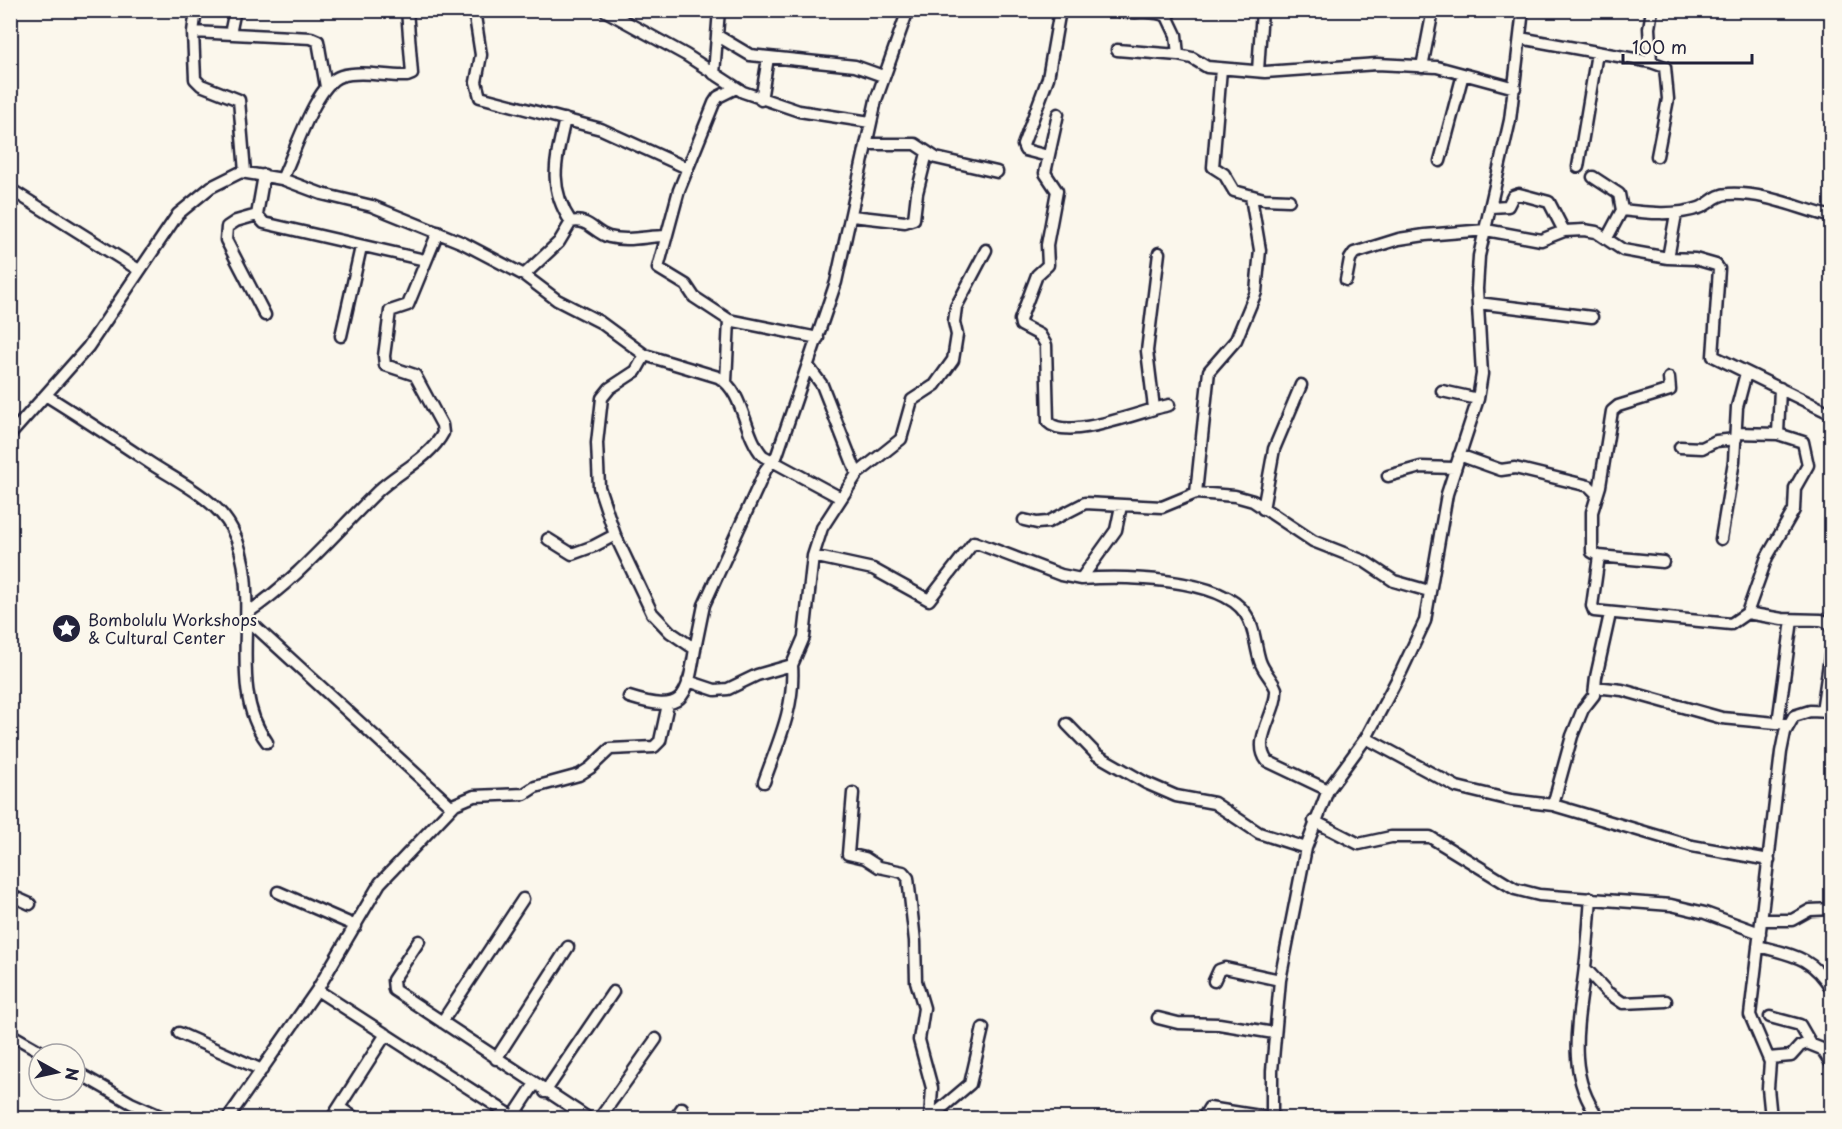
<svg xmlns="http://www.w3.org/2000/svg" width="1842" height="1129" font-family="'Playpen Sans',sans-serif">
	<style>
		.lines { fill: none; stroke-linecap: round; stroke-linejoin: round }
		.minor-casing { stroke: #22223b; stroke-width: 15 }
		.minor { stroke: #fbf7ec; stroke-width: 10 }
		.labels { text-anchor: middle; stroke-width: 4.5; stroke-linejoin: round; paint-order: stroke }
		.poi-label { font-size: 16px; fill: #22223b; stroke: #fbf7ec; text-anchor: start }
	</style>
	<rect width="100%" height="100%" fill="#fbf7ec"/>
	<filter id="ink" filterUnits="userSpaceOnUse"><feTurbulence type="fractalNoise" baseFrequency=".0167" numOctaves="2"/><feDisplacementMap in="SourceGraphic" scale="12" xChannelSelector="R" yChannelSelector="G"/><feConvolveMatrix kernelMatrix="1 2 1 2 8 2 1 2 1" color-interpolation-filters="sRGB"/></filter>
	<g filter="url(#ink)">
		<g class="lines">
			<defs>
				<path id="minor" d="M196,10L193,32L195,79L201,85L239,100L245,172
					M474,10L481,55L476,82L480,97L601,129L687,168
					M604,10L686,55L743,92L799,111L870,122
					M1116,10C1133,16 1151,8 1167,16L1176,35L1178,55
					M193,32L311,38L318,41L326,87
					M230,34L235,10
					M718,36L750,55L855,66L883,76
					M1520,38L1651,62L1665,67L1668,99L1657,156
					M1117,50L1178,55L1192,58L1207,67L1265,72L1377,64L1437,67L1515,88
					M1651,62L1649,28L1652,10
					M1422,67L1433,10
					M1221,69L1213,167L1224,174L1234,191L1264,199L1289,200
					M1258,71L1262,10
					M714,74L719,10
					M736,88L718,97L714,103L679,190L658,268L686,285L694,297L729,320L818,338
					M761,100L768,58
					M1058,114L1045,173L1057,191L1047,245L1048,265L1037,275L1020,320L1021,325L1040,335L1046,345L1048,422C1067,442 1144,410 1169,405
					M565,119C556,159 547,186 571,222
					M866,144H915L936,158L997,172
					M1048,156L1025,150L1023,145L1048,78L1060,10
					M1440,161L1463,74
					M1578,167L1597,53
					M264,175L257,215L264,223L425,260
					M1593,177L1619,194L1622,210C1646,213 1676,216 1699,208C1710,204 1716,194 1728,194C1765,192 1797,208 1832,217
					M282,179C294,155 316,83 341,76C362,70 386,77 407,76L412,74L407,10
					M10,189L139,270
					M1491,207L1508,206L1513,196L1519,194L1549,202L1564,231
					M257,215L236,221L227,227L226,240L265,315
					M852,216L905,222L914,219L917,193L927,153
					M1607,238L1622,210
					M1668,258L1676,214
					M524,275L559,242L571,222C589,218 594,233 609,237C629,242 647,236 666,236
					M1346,280L1350,259L1354,253L1399,239L1425,235L1486,230L1541,240L1564,231L1584,230L1596,232L1623,250L1668,258L1695,259L1716,265L1719,269L1713,356L1832,414
					M1478,303L1592,317
					M341,336L361,247
					M808,366L822,385L857,474
					M1669,378L1670,390L1618,406L1612,411L1600,486L1592,512V552L1599,556L1592,606L1594,611L1731,624L1747,613L1767,557L1794,510L1795,488L1808,465L1803,442L1778,434L1780,388
					M726,382L729,320
					M1442,391L1478,399
					M47,396C81,417 114,439 147,461C175,480 216,498 232,529C266,595 223,684 267,742
					M1154,408L1147,351L1159,253
					M1736,433L1778,434
					M10,435L88,347L178,214L211,187L241,172L282,179L322,194L372,206L463,243L524,275L557,300L600,322L645,355L718,377C745,392 743,434 763,456L841,498
					M1680,447L1702,448L1716,441L1736,439
					M1459,455L1501,470L1515,468L1589,486L1597,494
					M1388,476L1421,467L1454,468
					M1196,493L1209,371L1236,340L1256,292L1260,250L1251,197
					M1263,509L1274,449L1301,385
					M1024,520L1037,523L1048,522L1085,503L1162,507L1196,493L1235,496L1253,501L1313,541L1364,561L1394,581L1429,591
					M548,539L572,554L594,546L615,535
					M1721,539L1734,461L1737,407L1746,373
					M813,556L873,569L929,600L974,542L1061,575L1081,579L1116,530L1121,506
					M1599,556L1663,562
					M1081,579C1121,576 1220,577 1245,613C1255,627 1255,646 1260,661C1263,671 1272,679 1276,689C1278,712 1251,740 1267,761L1328,790
					M247,613C296,581 336,532 378,491C398,472 430,458 443,433L442,425L415,375L385,365L384,356L390,311L408,305L438,232
					M1747,613L1782,619L1821,620L1827,622L1832,628
					M247,619L452,807
					M695,649L704,605L766,469L777,455L836,282L876,100L908,10
					M688,681L715,690L728,689L757,675L792,665L804,637L813,556L822,528L857,474L901,439L912,400L935,385L953,360L957,335L954,322L956,307L986,250
					M1595,687L1622,690L1722,718L1788,724
					M629,697C683,714 687,700 695,649L670,632L652,613L615,535L599,487L597,443L602,398L610,388L636,371L645,355
					M1822,711L1832,643
					M1778,723L1792,620
					M1067,724L1097,755L1146,783L1176,796L1214,803L1259,833L1306,848
					M1366,738L1457,787L1511,800L1553,805L1692,846L1769,860
					M764,782C778,742 795,708 792,665
					M853,793L848,854L865,858L879,867L903,872L908,878L915,941L916,981L924,1008L919,1040L932,1088L930,1118
					M1553,805L1572,736L1583,709L1594,695L1596,677L1610,614
					M1314,821L1359,844L1391,837H1430L1515,889L1539,895L1671,905L1705,913L1760,933
					M278,892L356,926
					M10,895L30,904
					M1591,898C1589,921 1588,944 1585,967C1579,1019 1564,1073 1599,1118
					M1762,920H1792L1810,910L1832,909
					M419,941L393,980L394,990L588,1118
					M1758,946C1793,955 1813,957 1832,990
					M1585,968L1607,992L1623,1003L1666,1001
					M1214,981L1219,970L1225,968L1280,980
					M317,990L515,1118
					M1770,1017L1800,1025L1811,1044
					M1158,1018L1178,1023L1219,1024L1274,1033
					M442,1022L523,899
					M179,1033L262,1070
					M10,1034L45,1054
					M1769,1058L1791,1056L1800,1046L1807,1043L1822,1049L1832,1065
					M496,1059L568,947
					M75,1071L131,1103L165,1118
					M545,1092L613,992
					M340,1108L355,1118
					M513,1117L534,1085
					M228,1118L317,990L380,883L455,804L474,796L524,794L535,787L579,775L590,768L610,749L654,747L660,741L668,704
					M332,1118L386,1034
					M600,1118L656,1039
					M675,1118L682,1108
					M930,1118L970,1084L983,1028
					M1203,1118L1209,1108L1272,1118
					M1272,1118V1071L1280,980L1306,848L1328,790L1366,738L1401,672L1425,621L1447,494L1478,399L1482,374L1477,289L1479,256L1510,120L1523,10
					M1771,1118L1768,1088L1770,1062L1750,1015L1781,752L1785,732L1794,716L1810,711L1832,712"/>
			</defs>
			<use href="#minor" class="minor-casing"/>
			<use href="#minor" class="minor"/>
		</g>
	</g>
	<defs>
		<symbol id="sight-disc" viewBox="-11 -11 22 22"><circle r="9.5" fill="#22223b" stroke="#fbf7ec"/><path d="M0-6L1.8-2.2L6-1.7L2.9 1.2L3.7 5.4L0 3.3L-3.7 5.4L-2.9 1.2L-6-1.7L-1.8-2.2Z" fill="#fff"/></symbol>
	</defs>
	<g fill-rule="evenodd">
		<use href="#sight-disc" x="50" y="612" width="33" height="33"/>
	</g>
	<g class="labels">
		<g class="poi-label">
			<text x="88" y="626">Bombolulu Workshops<tspan x="88" dy="18">&amp; Cultural Center</tspan></text>
		</g>
	</g>
	<rect width="1842" height="1129" fill="none" stroke="#fbf7ec" stroke-width="36"/>
	<rect x="18" y="18" width="1806" height="1093" fill="none" stroke="#22223b" stroke-width="2" filter="url(#ink)"/>
	<g transform="translate(57 1072) rotate(98)"><circle r="28" fill="#fbf7ec" stroke="#a4a2a5" stroke-width="1.5"/>
	<path d="M0-4.5L10 22L0 15L-10 22Z" fill="#22223b"/>
	<text y="-9" font-size="16" font-weight="bold" text-anchor="middle" fill="#22223b">N</text>
	</g>
	<path d="M1623 54v9h129v-9" fill="none" stroke="#22223b" stroke-width="3"/>
	<text x="1632" y="54" font-size="18" fill="#22223b" stroke="#fbf7ec" stroke-width="4.5" paint-order="stroke">100 m</text>
</svg>
